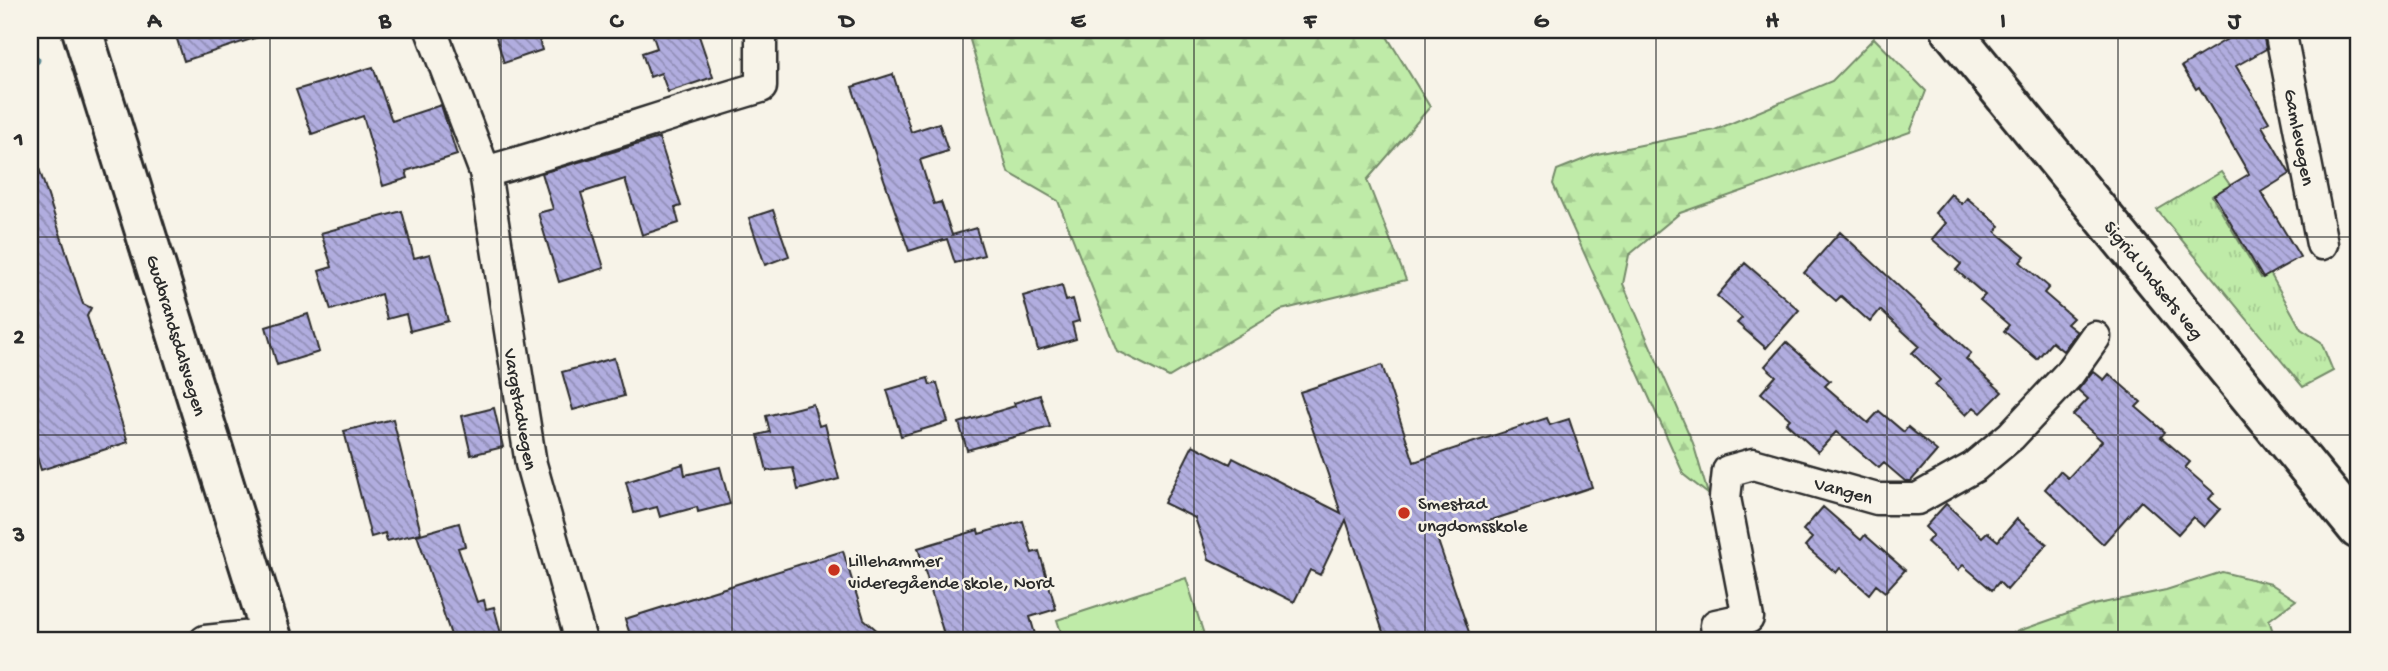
<svg xmlns="http://www.w3.org/2000/svg" width="2388" height="671" font-family="'Gochi Hand',sans-serif">
	<style>
		.grass { fill: url(#grass-tufts); stroke: #758b6a; stroke-width: 2 }
		.forest { fill: url(#forest-firs); stroke: #758b6a; stroke-width: 2 }
		.green { fill: #bfeba8; stroke: #758b6a; stroke-width: 2 }
		.lines { fill: none; stroke-linecap: round; stroke-linejoin: round }
		.stream { stroke: #5b8994; stroke-width: 9 }
		.building { fill: url(#building-back-hatch); stroke: #2b2b2b; stroke-width: 2 }
		.street-casing { stroke: #2b2b2b; stroke-width: 35 }
		.secondary-casing { stroke: #2b2b2b; stroke-width: 44 }
		.street { stroke: #f7f3e8; stroke-width: 30 }
		.secondary { stroke: #f7f3e8; stroke-width: 38 }
		.grid { fill: none; stroke: #2b2b2b; stroke-width: 2; stroke-opacity: 0.55 }
		.poi-dot { fill: #c8321e; stroke: #f7f3e8; stroke-width: 2.5 }
		.labels { text-anchor: middle; stroke-width: 5; stroke-linejoin: round; paint-order: stroke }
		.street-label { font-size: 19px; fill: #2b2b2b; stroke: #f7f3e8 }
		.poi-label { font-size: 19px; fill: #2b2b2b; stroke: #f7f3e8; text-anchor: start }
		.neatline { fill: none; stroke: #2b2b2b; stroke-width: 2.5 }
		.grid-label { font-size: 23px; text-anchor: middle; font-weight: bold; fill: #2b2b2b }
	</style>
	<defs>
		<pattern id="grass-tufts" width="24" height="20" patternUnits="userSpaceOnUse" patternTransform="scale(1.75)"><rect width="24" height="20" fill="#bfeba8"/><path d="M3 7l-1-3M5 7V3M7 7l1-3M15 17l-1-3M17 17v-4M19 17l1-3" fill="none" stroke="#a4ca91"/></pattern>
		<pattern id="forest-firs" width="22" height="20" patternUnits="userSpaceOnUse" patternTransform="scale(1.75)"><rect width="22" height="20" fill="#bfeba8"/><path d="M5 1l3.5 6h-7zM16 11l3.5 6h-7z" fill="#a4ca91"/></pattern>
		<pattern id="building-back-hatch" width="6" height="6" patternUnits="userSpaceOnUse" patternTransform="scale(1.75)"><rect width="6" height="6" fill="#b1addf"/><path d="M-1 5l2 2M0 0l6 6M5-1l2 2" fill="none" stroke="#908db5"/></pattern>
	</defs>
	<rect width="100%" height="100%" fill="#f7f3e8"/>
	<filter id="ink" filterUnits="userSpaceOnUse"><feTurbulence type="fractalNoise" baseFrequency=".0143" numOctaves="2"/><feDisplacementMap in="SourceGraphic" scale="14" xChannelSelector="R" yChannelSelector="G"/><feConvolveMatrix kernelMatrix="1 2 1 2 8 2 1 2 1" color-interpolation-filters="sRGB"/></filter>
	<g filter="url(#ink)">
		<path class="grass" d="M2221,172L2230,185L2212,196L2261,278L2270,273L2301,329L2321,342L2333,371L2303,387L2157,210Z"/>
		<path class="forest" d="M981,30H1383L1430,107L1367,180L1406,280L1281,310L1169,377L1117,351L1058,201L1008,172L970,40Z
			M1874,38L1926,91L1910,132L1680,213L1629,255L1623,284L1693,443L1708,494L1684,475L1553,184L1557,170L1597,154L1715,130L1832,81Z
			M2222,572L2271,584L2296,600L2269,620L2276,641H1990L2093,605L2166,590Z"/>
		<path class="green" d="M1186,578L1206,641H1064L1057,620Z"/>
		<g class="lines">
			<path class="stream" d="M30,56L36,60"/>
		</g>
		<path class="building" d="M174,30H264V35L184,61Z
			M494,30H536L542,50L504,63Z
			M651,30H697L713,77L668,92L661,73L650,77L642,53L657,48Z
			M2224,30H2260L2263,34L2266,49L2236,66L2269,122L2262,126L2290,174L2261,192L2300,257L2263,278L2214,195L2249,174L2199,87L2196,89L2182,66L2229,38Z
			M373,67L392,121L441,105L457,155L406,171L408,178L383,186L363,116L312,134L296,90Z
			M893,74L911,132L939,123L948,151L920,160L934,204L941,202L952,235L976,228L984,255L955,263L947,239L909,251L852,87Z
			M659,138L681,206L675,208L679,223L642,235L625,179L581,193L604,268L559,282L538,213L553,209L542,173Z
			M30,156H35L83,304L91,308L87,316L128,442L41,470L30,435Z
			M1951,194L1962,204L1967,198L2000,226L1996,232L2025,256L2020,262L2049,287L2044,293L2073,318L2067,324L2077,332L2063,351L2052,342L2037,359L2004,331L2009,325L1980,300L1985,295L1956,270L1961,264L1932,239L1946,223L1935,213Z
			M773,210L789,256L765,265L749,218Z
			M402,211L414,258L430,254L448,321L410,331L406,314L387,319L381,294L331,310L319,271L332,267L321,233Z
			M1840,232L1971,353L1966,359L2002,392L1981,413L1974,407L1966,415L1935,385L1940,380L1912,353L1919,346L1880,310L1870,322L1841,296L1836,301L1804,273Z
			M1745,263L1799,310L1766,348L1737,323L1742,318L1717,296Z
			M1062,285L1066,301L1073,299L1079,321L1072,323L1076,339L1038,350L1023,296Z
			M308,314L319,352L277,365L266,327Z
			M1786,342L1830,381L1825,386L1868,423L1879,411L1904,432L1908,427L1937,451L1911,481H1905L1884,463L1879,468L1836,432L1818,452L1786,423L1790,419L1761,393L1776,376L1765,366Z
			M614,358L624,396L573,410L562,372Z
			M1382,365L1414,462L1547,418L1550,425L1569,419L1592,487L1437,538L1472,641H1386L1346,520L1320,575L1310,570L1294,602L1209,559L1195,518L1164,503L1193,445L1230,464L1233,458L1341,513L1300,392Z
			M2093,371L2104,380L2109,374L2141,402L2136,407L2165,432L2161,437L2190,462L2185,468L2214,493L2209,499L2220,509L2204,527L2193,517L2178,534L2141,501L2103,544L2045,489L2060,471L2068,478L2102,441L2073,415L2088,399L2078,390Z
			M928,378L930,385L937,383L948,422L901,436L887,390Z
			M1040,395L1050,427L967,450L959,423L1015,406L1014,403Z
			M813,404L819,426L825,424L839,479L798,490L793,468L767,471L758,435L770,432L766,416Z
			M494,408L503,447L471,455L462,416Z
			M393,419L421,533L387,541L385,533L371,537L344,431Z
			M683,464L685,475L720,467L730,504L698,512L697,507L660,517L657,507L634,513L626,482Z
			M1946,504L1982,537L1987,532L1998,541L2017,519L2047,544L2007,590L1999,582L1992,590L1963,565L1958,570L1927,542L1933,535L1925,527Z
			M1823,507L1861,540L1865,535L1905,570L1885,592L1876,585L1869,594L1840,568L1836,573L1805,546L1812,538L1803,530Z
			M1023,521L1032,553L1039,551L1056,609L1030,617L1037,641H946L918,548L978,530L979,534Z
			M459,523L465,546L458,548L477,602L484,600L486,609L494,607L503,641H453L417,535Z
			M843,551L864,619L889,641H632L625,619Z"/>
		<g class="lines">
			<defs>
				<path id="street" d="M431,30L485,172L531,464L581,641
					M2280,30L2322,244
					M485,172C578,146 669,114 761,87V30
					M205,641L271,634
					M1718,641L1716,625L1748,618L1725,498L1728,471L1753,464L1877,499H1917L1974,467L2011,436L2068,375L2095,337"/>
				<path id="secondary" d="M82,30L273,641
					M1951,30L2358,529"/>
			</defs>
			<use href="#street" class="street-casing"/>
			<use href="#secondary" class="secondary-casing"/>
			<use href="#street" class="street"/>
			<use href="#secondary" class="secondary"/>
		</g>
	</g>
	<path class="grid" d="M270,30V641M501,30V641M732,30V641M963,30V641M1194,30V641M1425,30V641M1656,30V641M1887,30V641M2118,30V641M30,237H2358M30,435H2358"/>
	<g class="poi-dot">
		<circle cx="1404" cy="513" r="7"/>
		<circle cx="834" cy="570" r="7"/>
	</g>
	<g class="labels">
		<g class="street-label">
			<text transform="translate(2301 137) rotate(79)" y="7">Gamlevegen</text>
			<text transform="translate(2155 279) rotate(51)" y="7">Sigrid Undsets veg</text>
			<text transform="translate(178 335) rotate(73)" y="7">Gudbrandsdalsvegen</text>
			<text transform="translate(522 409) rotate(80)" y="7">Vargstadvegen</text>
			<text transform="translate(1844 489) rotate(15)" y="7">Vangen</text>
		</g>
		<g class="poi-label">
			<text x="1418" y="509">Smestad<tspan x="1418" dy="22">ungdomsskole</tspan></text>
			<text x="848" y="566">Lillehammer<tspan x="848" dy="22">videregående skole, Nord</tspan></text>
		</g>
	</g>
	<rect width="2388" height="671" fill="none" stroke="#f7f3e8" stroke-width="77"/>
	<rect x="38" y="38" width="2312" height="594" class="neatline"/>
	<g class="grid-label">
		<text x="154" y="27">A</text>
		<text x="385" y="27">B</text>
		<text x="616" y="27">C</text>
		<text x="847" y="27">D</text>
		<text x="1078" y="27">E</text>
		<text x="1310" y="27">F</text>
		<text x="1541" y="27">G</text>
		<text x="1772" y="27">H</text>
		<text x="2003" y="27">I</text>
		<text x="2234" y="27">J</text>
		<text x="19" y="145">1</text>
		<text x="19" y="343">2</text>
		<text x="19" y="541">3</text>
	</g>
</svg>
